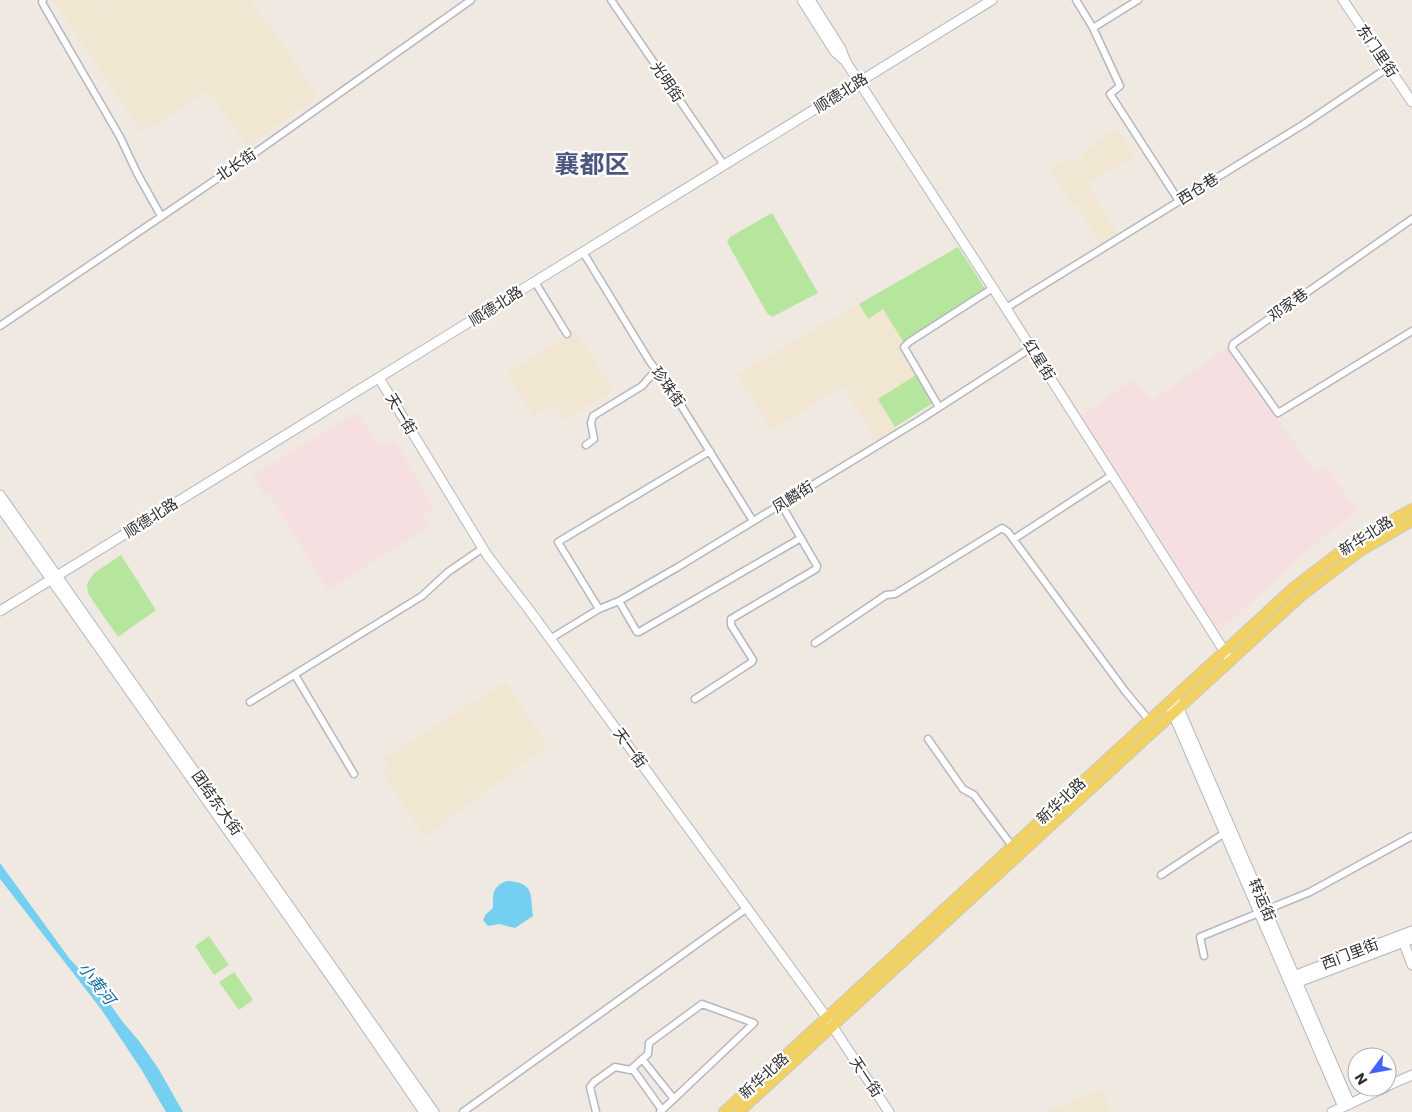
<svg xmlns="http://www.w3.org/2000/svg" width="1412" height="1112" font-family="Poppins,'Noto Sans SC',sans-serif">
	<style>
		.education { fill: #f0e6d1 }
		.medical { fill: #f5dfe0 }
		.green { fill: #b6e59e }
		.water { fill: #75cff0 }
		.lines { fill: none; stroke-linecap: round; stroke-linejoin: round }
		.street-casing { stroke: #b4b7c1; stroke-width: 9 }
		.secondary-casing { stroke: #b4b7c1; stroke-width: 11 }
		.primary-casing { stroke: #c9c9c9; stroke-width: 12 }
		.street { stroke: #fff; stroke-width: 6 }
		.secondary { stroke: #fff; stroke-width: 9 }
		.primary { stroke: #f2d163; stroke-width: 10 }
		.labels { text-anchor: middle; stroke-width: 4.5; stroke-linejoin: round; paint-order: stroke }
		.street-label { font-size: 15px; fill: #2e2e2e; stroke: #fff }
		.water-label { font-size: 16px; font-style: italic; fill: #0d6fa3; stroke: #fff }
		.town-label { font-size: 25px; font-weight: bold; fill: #4d5680; stroke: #fff }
	</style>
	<rect width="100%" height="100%" fill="#efe9e1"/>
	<path class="education" d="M53,0H100L103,5L110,0H252V1L318,96L248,146L208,91L142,133Z
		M1116,128L1135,157L1089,182L1095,197L1118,233L1101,244L1076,204L1072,205L1050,170L1068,158L1072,164L1083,156L1082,154Z
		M859,304L868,319L883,309L904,343L898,346L916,375L878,399L897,430L878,442L843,386L772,430L737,374Z
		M576,330L613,391L565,420L554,403L533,416L507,373Z
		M506,682L548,746L424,837L383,774L390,768L384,758Z
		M1102,1090L1111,1112H1045Z"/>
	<path class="medical" d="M1227,347L1315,472L1326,465L1357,511L1322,538L1219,631L1081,416L1134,379L1152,401Z
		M358,412L377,444L383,441L386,446L395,441L434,508L422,515L429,527L328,590L268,492L264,494L253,475Z"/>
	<path class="green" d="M772,213L818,293L772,317L767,313L727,242L730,237Z
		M958,247L986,290L904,343L883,309L868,319L859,304Z
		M916,375L933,403L895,427L878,399Z
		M121,555L156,610L118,637L91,598L88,593L87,584L94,573Z
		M209,936L229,965L214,975L195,946Z
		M234,972L253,1000L239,1010L219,982Z"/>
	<path class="water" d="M0,863L69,958L105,997L122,1021L139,1041L158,1068L183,1112H166L141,1069L101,1009L0,879Z
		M507,881C535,883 530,894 533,916L515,928L499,924L488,926L483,920L486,914L493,908C493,895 491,887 507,881Z"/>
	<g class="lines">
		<defs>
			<path id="street" d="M43,0L42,2L44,6L120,137L137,173L161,216
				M611,0L724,165
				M1076,0L1093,28L1120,86L1110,94L1179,201
				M1093,28L1138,0
				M1412,219L1233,344L1232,348L1278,413L1412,331
				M583,252L650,362L669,386L753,521
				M535,282L567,334
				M1006,308L1304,124L1389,67
				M0,326L252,155L471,0
				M939,407L904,347L909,342L993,288
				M586,445L594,439L591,423L593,416L642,386L656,370
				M1014,539L1112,475
				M619,601L637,632H639L801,538
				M599,609L558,542L710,451
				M550,639L599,609L619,601L678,567L921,419L1031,348
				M815,643L886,595L895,594L1002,528L1008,532L1125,691L1149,720
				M295,675L354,774
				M695,699L752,662L753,660L731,625V619L816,569L817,566L781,504
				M250,702L422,596L448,572L483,548
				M928,739L963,789L974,795L1012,846
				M1161,875L1226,832
				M1204,956L1200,937L1310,892L1412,836
				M642,1059L674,1099
				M632,1068L662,1110
				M463,1112L747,908
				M596,1112L590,1087L594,1082L615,1067L630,1070L648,1054L649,1043L702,1004L754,1023L660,1112"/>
			<path id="secondary" d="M802,0L835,52L844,60
				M810,0L841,49L846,62L993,288L1230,660
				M1343,0L1412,102
				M379,378L487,555L527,607L827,1018L889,1112
				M0,495L434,1112
				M0,507L348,1001L424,1112
				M0,611L992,0
				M1174,697L1350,1104
				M1171,709L1343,1107
				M1402,938L1412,965
				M1291,977L1412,931
				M1293,984L1412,939
				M1387,1086L1412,1075
				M1332,1112L1386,1087"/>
			<path id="primary" d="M724,1112L1293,588L1353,542L1412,509
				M739,1112L1301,596L1360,551L1412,521"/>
		</defs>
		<use href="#street" class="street-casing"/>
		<use href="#secondary" class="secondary-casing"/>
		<use href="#primary" class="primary-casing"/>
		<use href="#street" class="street"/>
		<use href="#secondary" class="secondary"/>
		<use href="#primary" class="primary"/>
	</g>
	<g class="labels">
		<g class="street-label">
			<text transform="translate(1377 51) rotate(56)" y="5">东门里街</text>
			<text transform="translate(667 82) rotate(56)" y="5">光明街</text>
			<text transform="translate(841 93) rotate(-32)" y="5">顺德北路</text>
			<text transform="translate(236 165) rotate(-34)" y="5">北长街</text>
			<text transform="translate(1198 189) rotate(-32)" y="5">西仓巷</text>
			<text transform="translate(1288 305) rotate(-36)" y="5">邓家巷</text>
			<text transform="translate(496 306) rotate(-32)" y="5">顺德北路</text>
			<text transform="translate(1039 360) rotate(58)" y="5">红星街</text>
			<text transform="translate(668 387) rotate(54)" y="5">珍珠街</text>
			<text transform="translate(401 414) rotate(59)" y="5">天一街</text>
			<text transform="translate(793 497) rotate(-32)" y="5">凤麟街</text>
			<text transform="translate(151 518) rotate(-32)" y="5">顺德北路</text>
			<text transform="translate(1366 536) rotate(-32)" y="5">新华北路</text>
			<text transform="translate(630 748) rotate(54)" y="5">天一街</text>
			<text transform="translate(1061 801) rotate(-43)" y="5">新华北路</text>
			<text transform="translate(217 803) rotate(55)" y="5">团结东大街</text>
			<text transform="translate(1262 900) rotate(67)" y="5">转运街</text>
			<text transform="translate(1350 954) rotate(-21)" y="5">西门里街</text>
			<text transform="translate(764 1076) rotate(-42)" y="5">新华北路</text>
			<text transform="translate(866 1077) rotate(56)" y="5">天一街</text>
		</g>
		<g class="water-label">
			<text transform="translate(97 983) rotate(52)" y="6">小黄河</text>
		</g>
		<g class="town-label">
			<text x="592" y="173">襄都区</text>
		</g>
	</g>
	<g transform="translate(1372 1072) rotate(238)"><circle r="24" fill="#ffffff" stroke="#ababab"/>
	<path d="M0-4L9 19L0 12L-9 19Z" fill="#4264fb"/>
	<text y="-8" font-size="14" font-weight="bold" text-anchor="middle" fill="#2e2e2e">N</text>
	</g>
</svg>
